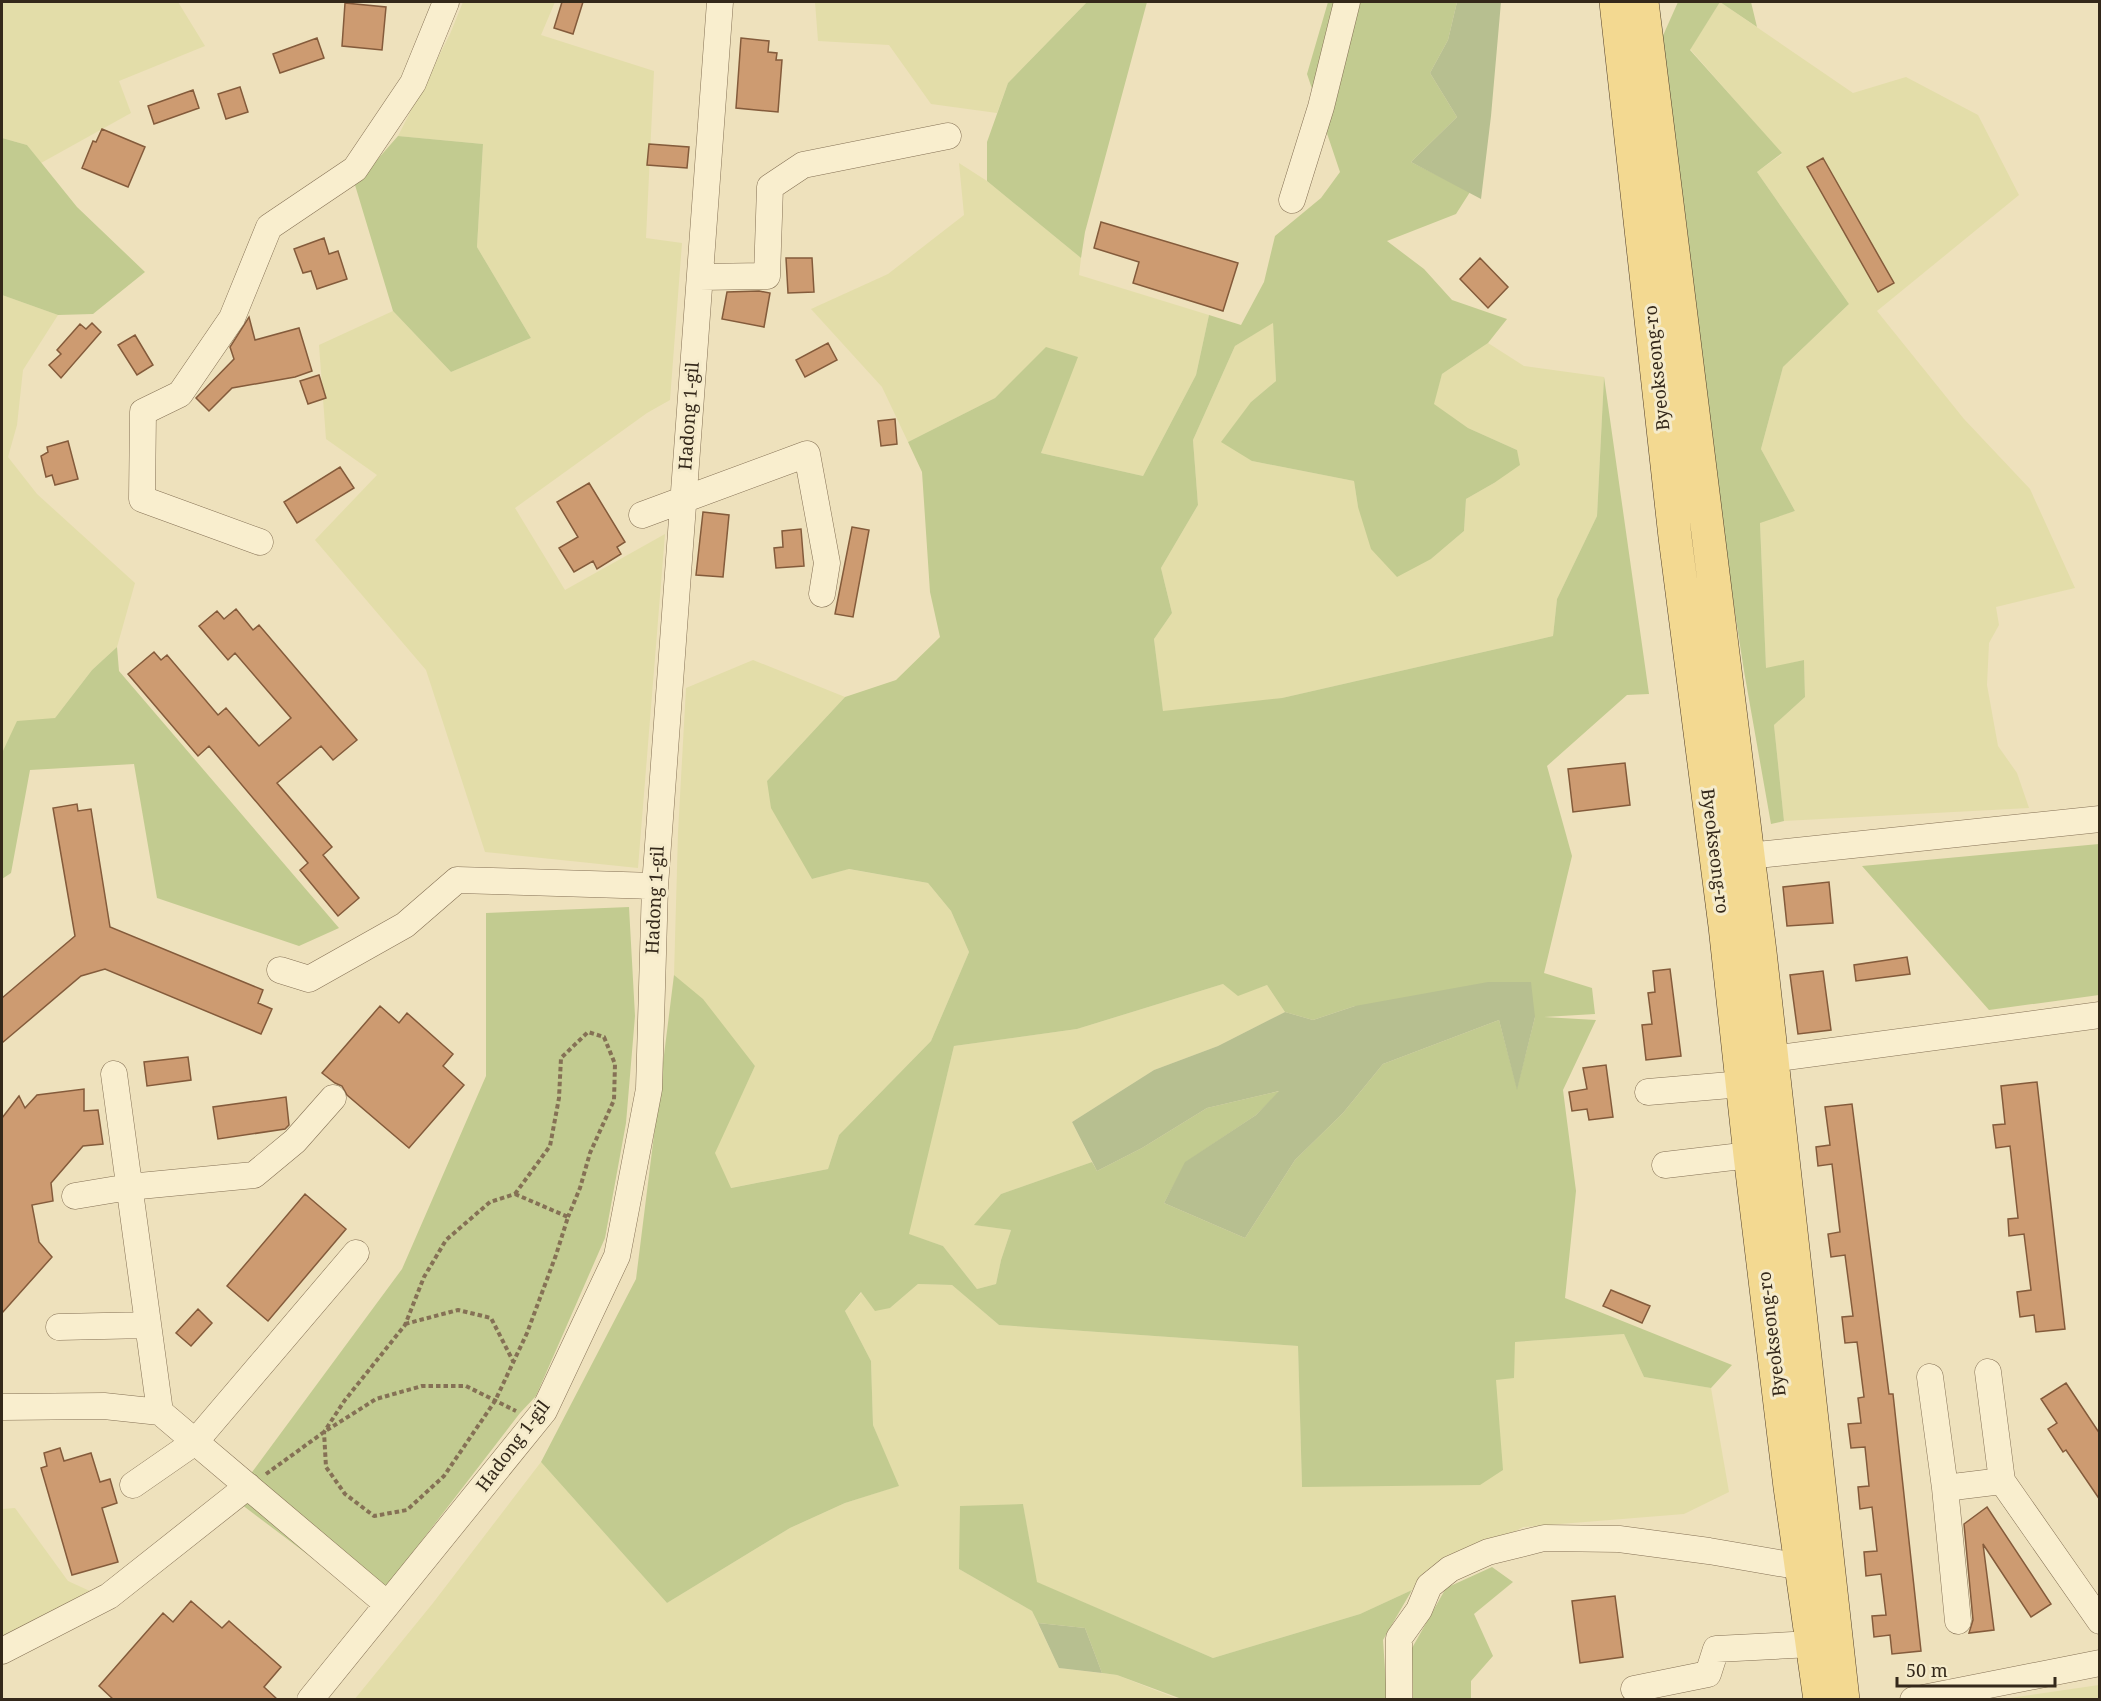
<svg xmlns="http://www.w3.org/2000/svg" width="2101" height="1701" font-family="'Noto Serif',serif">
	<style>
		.farmland { fill: #e3dda9 }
		.green { fill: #c2cb90; fill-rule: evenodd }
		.cemetery { fill: #b7bf90 }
		.building { fill: #cd9b71; stroke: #845b3b; stroke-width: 1.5 }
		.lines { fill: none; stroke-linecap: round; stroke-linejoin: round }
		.minor-casing { stroke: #857155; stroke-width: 27 }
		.major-casing { stroke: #523f2a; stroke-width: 34 }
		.path { stroke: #857155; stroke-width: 4; stroke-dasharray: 4.5 3; stroke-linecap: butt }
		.minor { stroke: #f9eece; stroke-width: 26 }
		.major { stroke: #f3d991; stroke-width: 33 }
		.labels { text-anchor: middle; stroke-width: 6; stroke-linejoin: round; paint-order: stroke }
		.street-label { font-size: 18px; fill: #34281a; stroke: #f5ebcb }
	</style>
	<rect width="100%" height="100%" fill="#eee1bc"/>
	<path class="farmland" d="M2,2H178L205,46L119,81L131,113L41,163L27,145L2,138Z
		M463,2H555L541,35L654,71L646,238L682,243L670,400L647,413L515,508L565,590L665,534L638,868L485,852L426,670L315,540L377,475L326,439L319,345L393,311L451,372L531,338L477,247L483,144L398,136L450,34Z
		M815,2H1087L1008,83L997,113L931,104L889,45L818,41Z
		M1720,2L1853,93L1906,77L1978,115L2019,195L1877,311L1964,419L2030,489L2075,588L1996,607L1999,625L1989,643L1987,685L1998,746L2017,773L2029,808L1784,821L1774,725L1805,697L1804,660L1766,669L1760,522L1795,511L1761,449L1783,367L1849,304L1757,172L1782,154L1690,49Z
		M959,163L987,181L1081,258L1079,275L1209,315L1196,375L1143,476L1041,453L1077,357L1046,348L995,398L908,442L882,387L811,309L888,274L964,215Z
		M2,295L58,315L23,370L17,425L8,457L37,494L135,583L117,647L92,670L55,718L2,753Z
		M1273,322L1276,381L1251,402L1252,461L1354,481L1358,507L1431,559L1464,531L1466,499L1494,483L1517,450L1468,428L1433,404L1442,374L1488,343L1524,366L1604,377L1597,516L1557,599L1553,636L1282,698L1163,712L1154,639L1172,613L1161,568L1198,505L1193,440L1235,346Z
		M753,660L845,697L767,781L812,879L848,869L928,883L951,911L969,952L931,1041L839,1135L828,1169L730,1188L714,1153L755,1066L674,975L678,833L686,688Z
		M1223,984L1238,995L1267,985L1285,1012L1218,1046L1154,1070L1072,1122L1092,1162L1001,1194L975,1225L1011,1230L1001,1260L996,1284L977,1289L943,1246L908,1234L954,1046L1077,1029Z
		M918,1284L952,1285L999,1325L1298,1346L1302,1487L1496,1380L1514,1342L1624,1334L1644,1377L1711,1388L1729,1492L1684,1514L1523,1527L1412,1590L1360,1614L1213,1658L1036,1582L1023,1504L959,1569L1032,1611L1059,1668L1117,1675L1178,1699L354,1700L433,1603L541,1462L667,1603L790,1528L845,1503L898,1486L873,1425L871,1361L845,1311L862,1292L890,1308Z
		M15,1508L68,1581L92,1592L2,1638V1509Z
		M2099,1685V1699H2003Z"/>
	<path class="green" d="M1087,2H1147L1085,232L1081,258L987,181V142L1008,83Z
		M1328,2H1457L1448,40L1430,73L1457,117L1411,162L1470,192L1456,214L1387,241L1424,269L1452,300L1507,319L1488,343L1442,374L1434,404L1468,428L1517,450L1520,465L1494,483L1466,499L1464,531L1431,559L1397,577L1371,549L1358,507L1354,481L1252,461L1221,442L1251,402L1276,381L1273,323L1235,346L1193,440L1198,505L1161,568L1172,613L1154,639L1163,711L1282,698L1553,636L1557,599L1597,516L1604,377L1649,694L1627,695L1547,766L1572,856L1544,973L1592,988L1595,1014L1544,1017L1596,1020L1563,1090L1576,1191L1565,1298L1732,1365L1711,1388L1644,1377L1624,1334L1515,1342L1514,1378L1496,1380L1503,1470L1480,1485L1302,1487L1298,1346L999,1325L952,1285L918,1284L890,1308L875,1311L861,1292L845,1311L871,1361L873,1425L899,1486L845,1503L790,1528L667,1603L541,1462L636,1279L674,975L703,999L755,1066L715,1153L731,1188L828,1169L839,1135L931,1041L969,952L951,911L928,883L849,869L812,879L771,808L767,781L845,697L896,680L940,637L930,592L922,472L908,442L995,398L1046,347L1078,357L1041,453L1143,476L1196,375L1209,315L1241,325L1264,282L1275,236L1321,198L1340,172L1307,74ZM1223,984L1238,996L1267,985L1285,1012L1313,1020L1355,1006L1535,1017L1517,1088L1499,1020L1383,1064L1343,1113L1295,1160L1245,1238L1164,1203L1186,1162L1256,1115L1280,1091L1207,1108L1142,1148L1097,1171L1092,1162L1001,1194L974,1225L1011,1230L1001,1260L996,1284L977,1289L943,1246L909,1234L954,1046L1077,1029Z
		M1678,2H1751L1757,27L1720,2L1690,50L1782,153L1757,172L1849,304L1783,367L1761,449L1795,511L1760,523L1766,668L1804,660L1805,697L1774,725L1784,821L1771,824L1744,671L1711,458L1686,221L1661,40Z
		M398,136L483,144L477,247L531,338L451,372L393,311L355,185Z
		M2,138L27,145L77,207L145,272L93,314L58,315L2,295Z
		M117,647L119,671L339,928L299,946L157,898L134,764L30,770L11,873L2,879V753L17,721L55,718L92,670Z
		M2099,844V995L1989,1010L1862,866Z
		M629,907L635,1016L626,1123L605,1238L536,1396L520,1413L373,1604L233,1498L402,1269L486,1076V913Z
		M1023,1504L1037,1582L1213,1658L1360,1614L1412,1590L1383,1640L1387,1699L1179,1698L1117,1675L1102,1673L1085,1628L1038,1623L1032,1611L959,1569L960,1506Z
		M1492,1567L1513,1582L1474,1614L1493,1656L1471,1681V1699H1413L1412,1648L1446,1588Z"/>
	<path class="cemetery" d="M1457,2H1501L1491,116L1481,199L1411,162L1457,117L1430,73L1448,40Z
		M1488,982H1531L1535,1017L1517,1090L1499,1020L1383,1064L1343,1113L1295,1160L1245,1238L1164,1203L1185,1162L1256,1115L1279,1091L1207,1108L1142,1148L1097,1171L1072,1122L1154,1070L1218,1046L1285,1012L1313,1020L1355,1006Z
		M1038,1623L1085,1628L1102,1673L1059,1668Z"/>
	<path class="building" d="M562,2H583L573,34L554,28Z
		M345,3L386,7L382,50L342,46Z
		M317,38L324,58L280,73L273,54Z
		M741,38L769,41L768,52L777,53L776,60H782L778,112L736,108Z
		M240,87L248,112L226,119L218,94Z
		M193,90L199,108L154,124L148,106Z
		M102,129L145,147L128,187L82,168L93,141L96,142Z
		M649,144L689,147L687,168L647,165Z
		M1823,158L1894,283L1878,292L1807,167Z
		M1101,222L1238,263L1223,311L1133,283L1139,262L1094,248Z
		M324,238L329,254L338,251L347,279L317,289L311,271L303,273L294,249Z
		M786,258H812L814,292L788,293Z
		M1480,258L1508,287L1488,308L1460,279Z
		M759,291L770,293L764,327L722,319L727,292Z
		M249,317L255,340L299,328L312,371L295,377L232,388L209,411L196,398L234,359L230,347Z
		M92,323L101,332L61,378L49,365L61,354L57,350L80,324L86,329Z
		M135,335L153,365L137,375L118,345Z
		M828,343L837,360L805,377L796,360Z
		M319,375L326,398L308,404L300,381Z
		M895,419L897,444L881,446L878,421Z
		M68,441L78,479L55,485L52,475L46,477L41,456L48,452L47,447Z
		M340,467L354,488L297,523L284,502Z
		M589,483L625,542L617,547L621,554L597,569L593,561L574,572L559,548L578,537L557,502Z
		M703,512L729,515L723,577L696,575Z
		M852,527L869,530L853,617L835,614Z
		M801,529L804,566L776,568L774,548L783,547L782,531Z
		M236,609L253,630L259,625L357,740L333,760L321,746L277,783L332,847L323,855L359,898L338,916L300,870L308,863L209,746L198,756L128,674L154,652L161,660L167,655L218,715L226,708L259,746L291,718L235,653L228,660L199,626L217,611L224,619Z
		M1625,763L1630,805L1573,812L1568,769Z
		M77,804L78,811L91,809L110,927L263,990L258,1003L272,1009L261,1034L105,969L81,976L2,1043V998L75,936L53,808Z
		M1829,882L1833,923L1787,926L1783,887Z
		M1907,957L1910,974L1856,981L1854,965Z
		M1670,969L1681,1056L1646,1060L1642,1025L1652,1024L1648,993L1655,992L1653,971Z
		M1823,971L1831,1030L1798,1034L1790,975Z
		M380,1006L399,1023L407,1013L453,1054L443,1066L464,1085L409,1148L347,1095L342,1086L335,1083L322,1073Z
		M188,1057L191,1080L147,1086L144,1062Z
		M1606,1065L1613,1117L1589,1120L1587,1109L1572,1111L1569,1092L1587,1089L1583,1068Z
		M2037,1082L2065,1329L2036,1332L2034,1315L2020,1317L2017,1292L2031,1290L2024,1234L2009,1236L2008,1219L2018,1218L2010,1146L1996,1148L1993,1125L2005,1124L2001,1086Z
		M84,1089V1111L98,1110L103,1144L83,1146L51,1183L53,1201L32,1205L39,1242L52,1257L2,1313V1118L19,1096L25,1108L37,1095Z
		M286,1097L289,1125L285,1129L218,1139L213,1107Z
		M1852,1104L1889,1394H1893L1921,1651L1892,1654L1890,1635L1874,1637L1872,1616L1886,1615L1881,1574L1866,1576L1864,1552L1877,1551L1872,1507L1860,1509L1858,1487L1869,1486L1865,1447L1851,1448L1848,1424L1861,1423L1858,1398L1864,1397L1857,1342L1845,1343L1842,1317L1853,1316L1845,1255L1831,1257L1828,1234L1840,1232L1832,1164L1818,1166L1816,1147L1830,1145L1825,1107Z
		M305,1194L346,1229L268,1321L227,1286Z
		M1611,1290L1650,1306L1642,1323L1603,1306Z
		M198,1309L212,1323L191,1346L176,1333Z
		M2066,1383L2100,1434V1500L2066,1450L2063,1452L2048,1429L2057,1423L2041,1399Z
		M60,1448L64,1461L91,1453L100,1482L110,1479L117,1503L102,1508L118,1562L72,1575L41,1468L47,1466L44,1453Z
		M1987,1507L2051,1604L2031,1617L1983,1544L1994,1630L1969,1633L1973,1620L1964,1524Z
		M1615,1596L1623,1657L1580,1663L1572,1601Z
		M191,1601L222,1628L229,1621L281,1667L264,1687L278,1700H114L99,1686L163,1613L173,1622Z"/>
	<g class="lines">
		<defs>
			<path id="minor" d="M1292,200L1321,107L1347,2
				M700,277L767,276L770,187L803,165L948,136
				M642,515L807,454L827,563L822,594
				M260,542L142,499L143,412L180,394L232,318L269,227L355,169L413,83L446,2
				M1748,856L2100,819
				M280,970L309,979L405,925L457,880L655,886
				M1772,1059L2100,1015
				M114,1074L160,1412L387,1604
				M1648,1092L1742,1084
				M1665,1165L1750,1155
				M75,1196L129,1187L254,1175L295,1141L333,1098
				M59,1327L148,1325
				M1988,1372L2002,1481L2100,1621
				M1930,1377L1945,1488
				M2,1407L104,1406L160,1412
				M133,1485L195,1442L356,1253
				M1958,1621L1945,1488L2002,1481
				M2,1651L109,1596L248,1486
				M1634,1689L1708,1674L1716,1649L1812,1644
				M310,1700L544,1411L617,1256L649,1089L655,886L720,2
				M1399,1700V1638L1419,1610L1429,1586L1450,1569L1488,1552L1544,1538L1619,1539L1709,1551L1802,1567
				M1913,1700L2100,1663"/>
			<path id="major" d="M1616,2L1675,537L1725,926L1750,1155L1790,1487L1820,1700
				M1642,2L1760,952L1843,1700"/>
		</defs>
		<use href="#minor" class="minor-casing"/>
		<use href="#major" class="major-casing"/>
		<path class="path" d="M515,1194L568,1217L556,1255L527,1333L495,1401L444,1476L407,1510L374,1516L345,1494L326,1467L324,1432L345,1400L405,1325L424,1277L446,1240L490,1202Z
			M515,1194L550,1146L559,1098L561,1058L588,1032L604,1037L615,1064L614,1100L590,1153L580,1188L568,1217
			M405,1324L458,1310L491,1318L513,1361
			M266,1474L324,1432L376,1399L422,1386H466L516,1411"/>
		<use href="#minor" class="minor"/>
		<use href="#major" class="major"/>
	</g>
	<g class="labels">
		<g class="street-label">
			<text transform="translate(1657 368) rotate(-96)" y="6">Byeokseong-ro</text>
			<text transform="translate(689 416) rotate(-86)" y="6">Hadong 1-gil</text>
			<text transform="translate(1715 851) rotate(83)" y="6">Byeokseong-ro</text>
			<text transform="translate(655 900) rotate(-87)" y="6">Hadong 1-gil</text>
			<text transform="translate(1772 1334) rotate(-97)" y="6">Byeokseong-ro</text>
			<text transform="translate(513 1446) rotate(-53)" y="6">Hadong 1-gil</text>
		</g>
	</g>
	<rect width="2101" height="1701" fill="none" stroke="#34281a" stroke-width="6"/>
	<path d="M1897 1677v9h158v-9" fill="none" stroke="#34281a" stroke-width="3"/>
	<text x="1906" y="1677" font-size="18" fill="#34281a" stroke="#f5ebcb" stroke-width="4.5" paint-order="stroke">50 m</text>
</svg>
